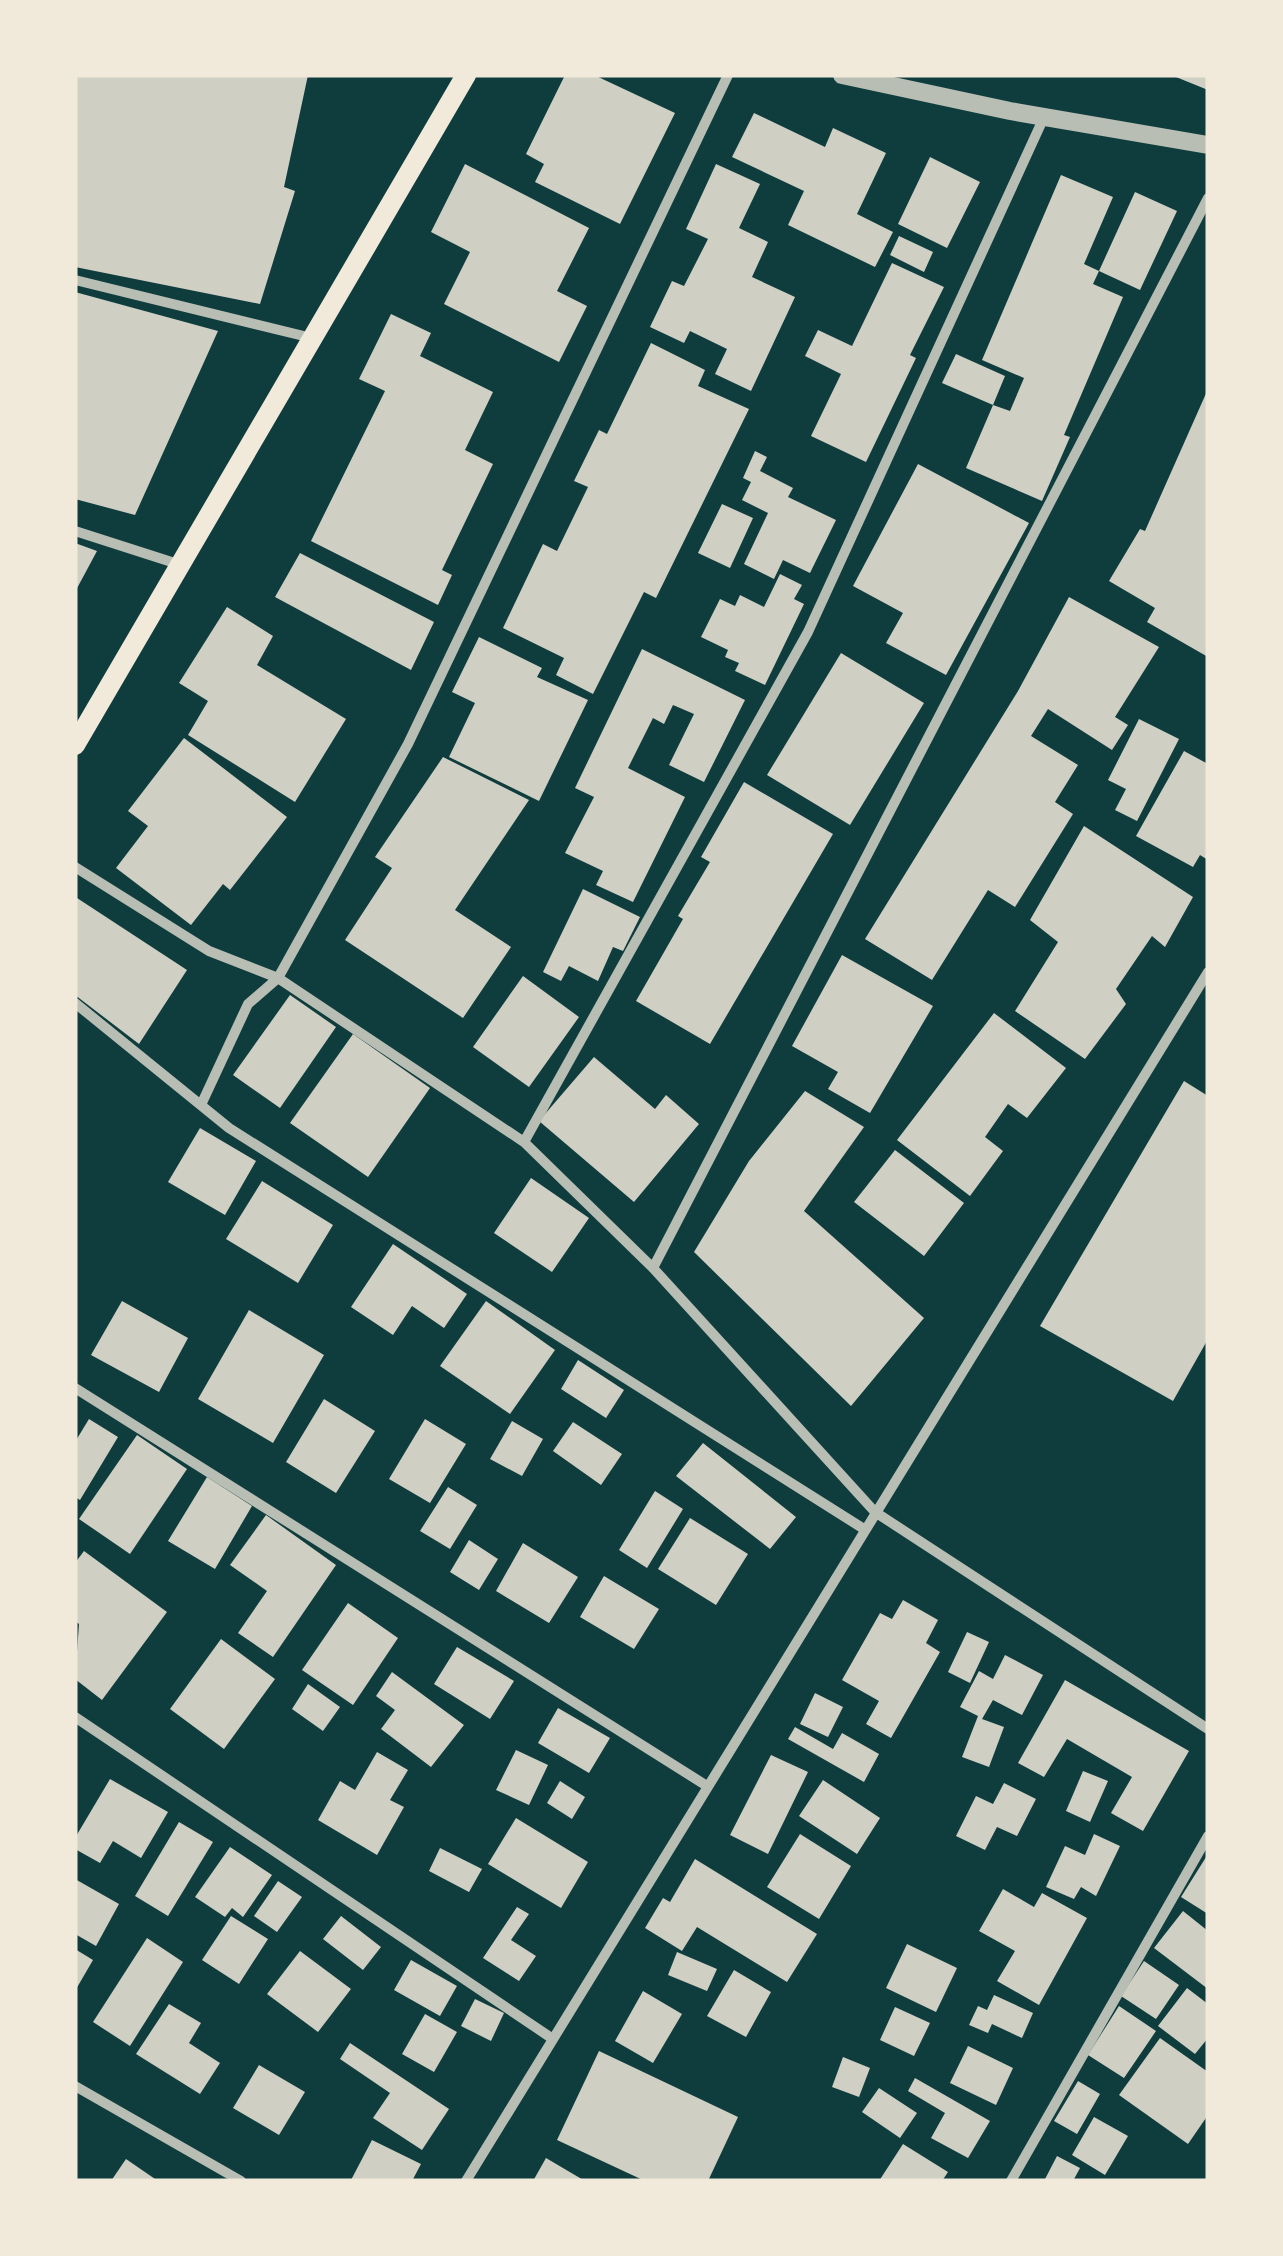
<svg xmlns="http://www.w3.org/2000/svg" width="1283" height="2256" font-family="'Exo 2',sans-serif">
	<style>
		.building { fill: #cfcfc3 }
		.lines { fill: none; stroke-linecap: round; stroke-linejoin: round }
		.minor { stroke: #b8beb3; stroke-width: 10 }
		.tertiary { stroke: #b8beb3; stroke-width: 18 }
		.secondary { stroke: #f1e9da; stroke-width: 20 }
	</style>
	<rect width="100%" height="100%" fill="#0f3d3e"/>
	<path class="building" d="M75,75H308L284,187L295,191L260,304L75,267Z
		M565,75H594L675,113L620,224L535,182L544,164L526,154Z
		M1171,75H1208V90Z
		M754,113L825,147L833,128L886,153L857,214L893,232L875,267L788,225L804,191L732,157Z
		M930,157L980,182L947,248L898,224Z
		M465,164L589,228L557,291L587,306L559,362L444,304L470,252L431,232Z
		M716,164L760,184L739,228L768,242L752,277L795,297L751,391L715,374L727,349L690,331L684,343L650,327L672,281L684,286L708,239L686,229Z
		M1061,175L1113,197L1084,264L1099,271L1093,284L1123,297L1064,435L1070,437L1042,501L966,468L993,405L942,383L956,354L1005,376L993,405L1010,411L1024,378L982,360Z
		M1135,192L1177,211L1140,290L1099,271Z
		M899,236L933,252L924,272L890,255Z
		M892,263L944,287L910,355L916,358L866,462L811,436L841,374L805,356L818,330L852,346Z
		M75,292L218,331L135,515L75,499Z
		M391,314L431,333L420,356L493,392L465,450L493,464L442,570L452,575L438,605L311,541L385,391L359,379Z
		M651,343L705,370L698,386L749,409L656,598L644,592L593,694L556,675L564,658L503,628L543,544L557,551L588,487L574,481L599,430L607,434Z
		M1208,389V657L1147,622L1155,608L1109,581L1140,529L1145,531Z
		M755,451L767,457L760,471L793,488L788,497L836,520L810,573L783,560L774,579L744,564L768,513L742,500L751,482L743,478Z
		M918,464L1029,523L946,675L886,643L903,613L853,586Z
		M722,504L753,518L730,568L698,553Z
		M75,543L97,551L75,592Z
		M300,553L434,622L411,670L275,597Z
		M780,574L802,585L794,599L804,604L765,685L735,671L739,663L725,657L728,650L701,637L720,599L735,606L740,595L764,607Z
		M1069,597L1159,647L1115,717L1128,725L1112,750L1048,709L1031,736L1078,765L1055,802L1073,814L1015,907L988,890L932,980L865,939L1018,691Z
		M227,607L273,636L257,665L346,719L295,802L188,735L208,701L179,683Z
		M479,637L542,668L537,677L588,700L539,801L449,757L475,703L452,692Z
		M642,649L745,700L704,782L669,765L694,714L673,705L664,724L653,718L628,768L685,797L633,902L596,885L603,871L565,853L594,797L575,788Z
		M841,653L924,703L850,825L767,775Z
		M1139,719L1179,739L1137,821L1115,810L1126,789L1108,780Z
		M184,738L287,817L230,890L223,884L191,925L116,868L148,826L128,811Z
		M1184,751L1208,764V860L1200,855L1193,867L1136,836Z
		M443,757L529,800L455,910L511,947L463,1018L345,940L392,868L375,857Z
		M744,782L833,834L710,1044L636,1001L683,919L678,916L710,862L701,857Z
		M1084,826L1193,897L1165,947L1152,936L1116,989L1126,1004L1085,1059L1015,1011L1058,942L1030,920Z
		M583,889L640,917L623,951L613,947L598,981L569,966L561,981L543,972Z
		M77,898L187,970L139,1044L75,995Z
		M842,955L933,1006L870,1113L828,1089L838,1072L792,1046Z
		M523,976L579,1017L529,1087L473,1047Z
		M290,995L336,1027L280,1108L233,1075Z
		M994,1013L1066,1068L1027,1118L1008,1104L985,1137L1003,1151L970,1196L897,1140Z
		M353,1034L430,1088L368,1177L290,1123Z
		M594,1057L655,1109L666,1095L699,1124L634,1202L539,1121Z
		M1184,1081L1208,1096V1339L1173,1401L1040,1326Z
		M805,1091L864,1127L804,1211L924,1318L851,1406L694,1252L749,1161Z
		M200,1128L256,1161L225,1215L168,1182Z
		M895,1150L964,1203L924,1256L854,1202Z
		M531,1178L589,1218L552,1272L494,1233Z
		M262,1181L333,1225L298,1283L226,1239Z
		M393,1244L467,1294L444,1328L412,1306L393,1335L351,1307Z
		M122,1301L188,1338L159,1392L91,1355Z
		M486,1301L555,1350L510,1414L440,1366Z
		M249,1310L324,1355L273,1443L198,1399Z
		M578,1360L624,1390L606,1418L561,1389Z
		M324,1399L375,1431L336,1493L286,1462Z
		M89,1419L118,1437L80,1500L75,1497V1442Z
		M425,1419L466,1444L430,1503L389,1479Z
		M512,1421L543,1439L522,1476L490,1459Z
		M573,1422L622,1454L601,1485L553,1451Z
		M137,1435L187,1469L130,1554L79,1519Z
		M703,1443L796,1517L770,1549L676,1476Z
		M207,1477L252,1506L215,1569L168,1541Z
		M448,1487L477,1505L450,1549L420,1531Z
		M655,1491L683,1509L647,1568L619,1550Z
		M266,1515L336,1565L273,1657L238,1633L267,1591L230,1565Z
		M690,1518L748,1554L716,1605L658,1569Z
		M469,1540L498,1559L479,1590L450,1572Z
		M523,1543L578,1577L549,1623L496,1591Z
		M84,1551L167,1612L102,1700L75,1679L79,1624L75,1621V1563Z
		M604,1576L659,1609L634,1649L580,1617Z
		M903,1600L938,1620L926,1643L940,1652L891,1738L866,1724L879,1701L842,1680L880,1613L892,1619Z
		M348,1603L398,1638L353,1705L302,1670Z
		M967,1632L989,1642L970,1683L948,1672Z
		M221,1639L275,1679L224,1749L170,1709Z
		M457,1647L514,1681L490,1719L434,1684Z
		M1005,1655L1043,1675L1022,1715L993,1700L982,1719L1004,1727L989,1767L962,1757L978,1716L960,1707L979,1671L993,1679Z
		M392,1672L464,1725L431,1767L381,1729L395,1710L376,1696Z
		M1065,1680L1189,1751L1143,1831L1111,1813L1132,1777L1067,1739L1044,1777L1018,1763Z
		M308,1684L340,1707L323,1731L292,1709Z
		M815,1693L843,1707L828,1737L800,1724Z
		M558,1708L610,1738L589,1773L538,1743Z
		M795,1727L833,1749L842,1733L879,1754L864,1782L788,1739Z
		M516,1750L548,1765L529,1805L496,1790Z
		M377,1752L408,1770L390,1800L404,1807L377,1855L318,1820L340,1781L355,1790Z
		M771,1755L808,1772L768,1854L730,1835Z
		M1083,1771L1108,1781L1090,1822L1066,1811Z
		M110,1779L168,1812L141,1858L113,1841L100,1863L75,1849V1838Z
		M823,1780L880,1818L857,1854L799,1816Z
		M560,1781L585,1797L572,1819L547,1803Z
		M1004,1783L1036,1799L1017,1836L997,1827L985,1850L956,1836L976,1796L993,1804Z
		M516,1818L588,1862L561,1908L488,1864Z
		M179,1822L213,1842L168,1916L135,1896Z
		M800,1834L851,1866L819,1919L767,1887Z
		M1094,1834L1120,1846L1096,1896L1081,1887L1074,1899L1046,1887L1065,1846L1085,1855Z
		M230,1847L272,1875L243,1917L232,1908L225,1917L195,1897Z
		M440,1848L482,1869L469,1892L429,1871Z
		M1208,1854V1914L1181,1897Z
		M695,1859L817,1934L787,1982L697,1927L682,1951L645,1928L663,1898L670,1902Z
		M75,1879L119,1904L96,1946L75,1934Z
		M278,1881L302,1897L277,1932L254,1916Z
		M1003,1889L1034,1907L1042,1893L1087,1918L1039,2005L997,1981L1015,1951L979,1931Z
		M517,1907L529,1914L511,1940L536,1956L519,1981L483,1958Z
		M1183,1911L1208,1931V1989L1154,1948Z
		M231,1916L268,1939L239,1984L202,1960Z
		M341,1916L381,1947L363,1970L323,1939Z
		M147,1938L183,1962L130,2046L93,2022Z
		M907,1944L957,1968L936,2012L886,1988Z
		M75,1949L93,1960L75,1991Z
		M300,1951L351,1989L318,2032L267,1994Z
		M677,1952L717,1969L707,1991L668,1975Z
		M411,1960L457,1986L440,2016L394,1990Z
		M1144,1961L1179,1985L1156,2019L1121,1996Z
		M734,1970L771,1992L746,2037L707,2016Z
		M1187,1988L1208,2004V2038L1195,2054L1158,2026Z
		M643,1991L682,2014L653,2063L615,2041Z
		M994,1995L1033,2013L1022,2038L992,2024L988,2033L969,2025L978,2006L987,2010Z
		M475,1999L504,2013L491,2041L461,2026Z
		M169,2004L201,2023L189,2043L220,2063L200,2094L136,2054Z
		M1119,2006L1156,2031L1124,2078L1088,2055Z
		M895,2007L930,2023L914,2056L880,2040Z
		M425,2014L457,2032L434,2072L402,2054Z
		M1160,2038L1208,2072V2115L1188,2144L1119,2095Z
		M350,2043L449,2109L422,2150L373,2118L390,2093L340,2059Z
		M968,2046L1013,2068L996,2105L950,2083Z
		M599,2051L738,2117L708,2181H645L557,2140Z
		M843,2057L870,2068L859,2097L832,2087Z
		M259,2065L305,2092L279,2135L233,2108Z
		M915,2078L990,2121L968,2158L931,2138L945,2113L908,2091Z
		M1078,2081L1100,2094L1077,2134L1054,2121Z
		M879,2088L917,2113L900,2138L862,2112Z
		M1094,2117L1128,2136L1105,2175L1072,2155Z
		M372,2140L421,2164L412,2181L351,2180Z
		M903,2144L948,2172L942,2181H879Z
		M1057,2156L1080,2168L1073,2181H1044Z
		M546,2158L585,2181H533Z
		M126,2159L158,2181H111Z"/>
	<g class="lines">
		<path class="minor" d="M75,280L312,338
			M75,531L181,565
			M75,867L209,951L278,978L524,1142L653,1268L875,1512L1208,1729
			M75,1003L229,1128L864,1529
			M201,1105L248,1004L278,978L408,744L728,75
			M524,1142L808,632L1045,115
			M653,1268L1208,198
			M75,1388L707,1786
			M75,1717L553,2039
			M75,2086L241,2181
			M466,2181L1208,972
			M1011,2181L1208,1836"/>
		<path class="tertiary" d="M842,75L1010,111L1208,145"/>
		<path class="secondary" d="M75,745L466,75"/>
	</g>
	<rect width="1283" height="2256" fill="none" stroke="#f1e9da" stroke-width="155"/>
</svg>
